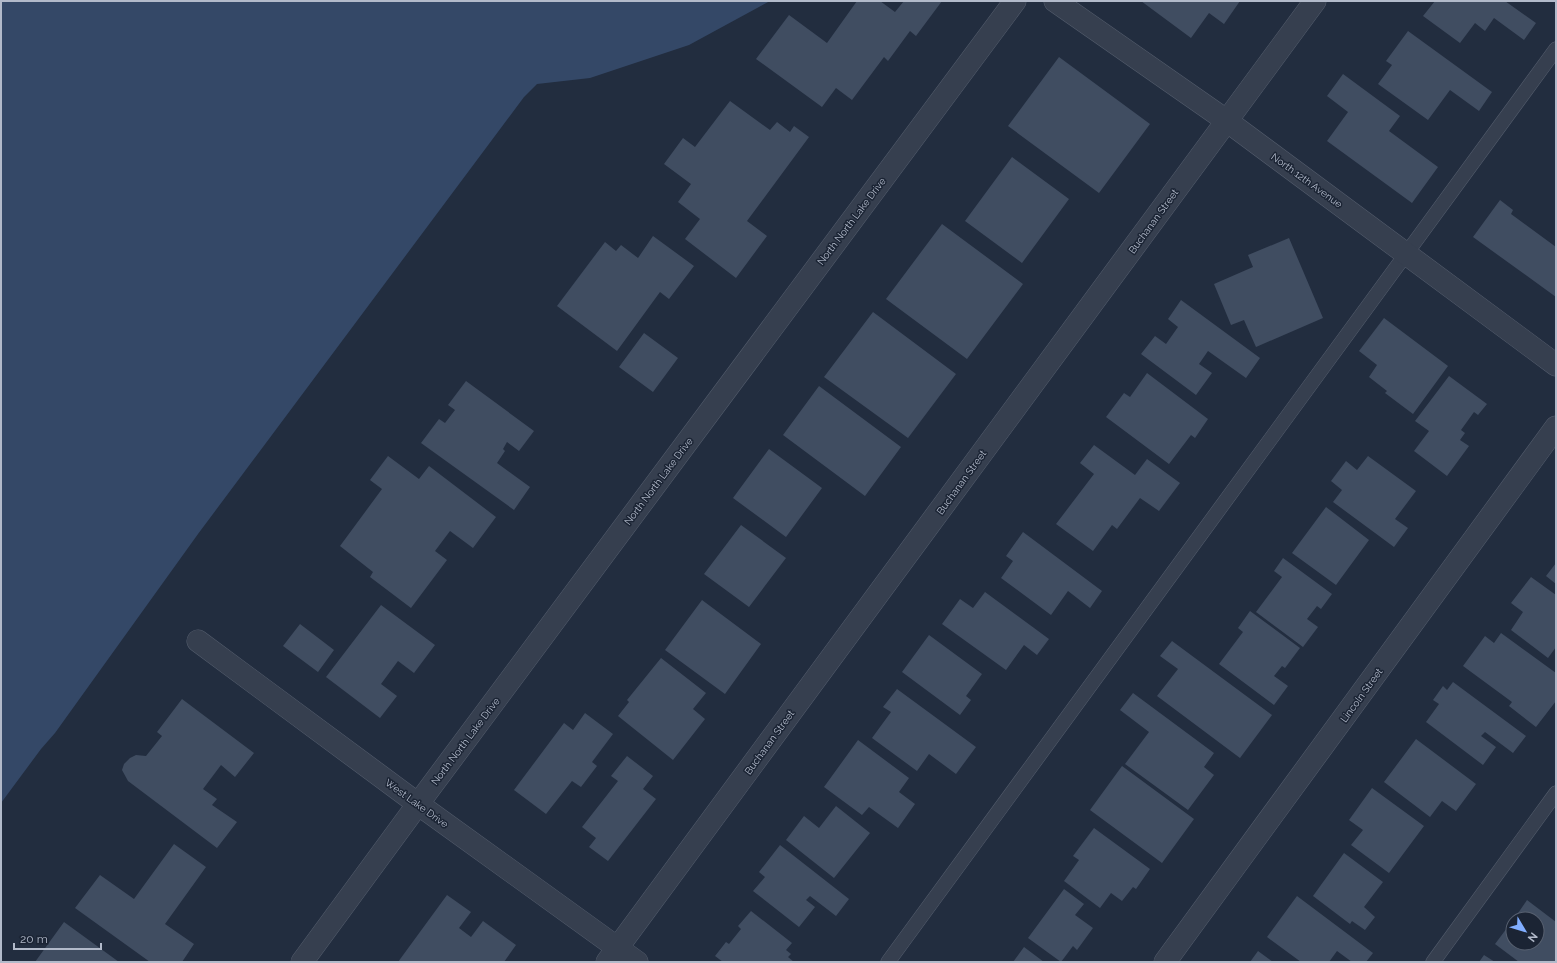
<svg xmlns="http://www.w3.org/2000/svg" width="1557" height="963" font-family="Raleway,sans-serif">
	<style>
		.water { fill: #344867 }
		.building { fill: #404d61 }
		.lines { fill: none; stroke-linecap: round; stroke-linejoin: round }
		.lane-casing { stroke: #545d6d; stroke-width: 15 }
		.street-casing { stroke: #545d6d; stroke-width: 23 }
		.lane { stroke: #363f4f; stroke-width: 14 }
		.street { stroke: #363f4f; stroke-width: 22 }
		.labels { text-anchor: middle; stroke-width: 3; stroke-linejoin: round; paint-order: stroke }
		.street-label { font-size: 10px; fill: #b2baca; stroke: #1b2434 }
	</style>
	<rect width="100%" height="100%" fill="#222d3f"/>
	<path class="water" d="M1,1H770L689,45L590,78L537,84L524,97L198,534L55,733L41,749L1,803Z"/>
	<path class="building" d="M857,1H880L895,12L904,1H942L916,36L910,31L888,61L884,57L852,100L836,88L822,107L756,59L789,15L827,43Z
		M1141,1H1240L1224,24L1209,13L1191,38Z
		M1435,1H1505L1536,23L1524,40L1494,18L1485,31L1475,23L1460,43L1423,16Z
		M1408,31L1492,92L1479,111L1450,90L1428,120L1378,84L1392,65L1386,61Z
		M1059,57L1150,124L1099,193L1008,126Z
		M1343,74L1400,116L1389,131L1438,167L1412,203L1327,141L1348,112L1327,96Z
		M730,101L770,130L777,122L790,132L794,126L809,137L747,221L767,236L736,278L685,239L700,219L678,202L691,184L664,164L683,138L695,147Z
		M1012,157L1069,199L1022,263L965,221Z
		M1500,200L1513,210L1511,214L1556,247V297L1473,237Z
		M942,224L1023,284L967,359L886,299Z
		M653,236L694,266L669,299L660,292L617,351L557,306L605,242L616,251L621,245L638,258Z
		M1289,238L1323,318L1256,347L1244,320L1231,325L1214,284L1253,267L1248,255Z
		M1181,300L1260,358L1246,378L1208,351L1199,364L1212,373L1196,395L1141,354L1155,336L1166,344L1178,327L1168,319Z
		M873,312L956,374L908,438L824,377Z
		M1384,318L1448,366L1413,414L1385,393L1387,391L1369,377L1377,365L1359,351Z
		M644,333L678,358L653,392L619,367Z
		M1147,373L1208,419L1195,438L1191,435L1169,464L1106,417L1124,393L1130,397Z
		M1449,376L1487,404L1478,415L1474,412L1461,430L1465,433L1460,440L1469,446L1447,476L1414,451L1429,431L1415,421Z
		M466,381L534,431L519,451L507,442L503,449L505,451L497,463L530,487L514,510L421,443L439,419L445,423L455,410L448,405Z
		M819,386L901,447L865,496L783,435Z
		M1094,445L1135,475L1147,459L1180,483L1159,511L1140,498L1117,529L1112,525L1093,551L1056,524L1094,474L1080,463Z
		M769,449L822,488L786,537L733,498Z
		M388,456L419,479L429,466L496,517L473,548L450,531L435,551L447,560L411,608L370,577L373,572L340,546L382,489L370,480Z
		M1368,456L1416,491L1395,519L1408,528L1394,547L1333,502L1342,490L1331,481L1346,461L1357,470Z
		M1326,507L1369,540L1336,585L1292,553Z
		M741,525L786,558L749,607L704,574Z
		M1023,532L1102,591L1090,608L1068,591L1051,615L1001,578L1013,561L1006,556Z
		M1283,558L1332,594L1321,609L1317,606L1307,619L1318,627L1303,647L1256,612L1282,577L1274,571Z
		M1556,563V584L1546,576Z
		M1531,577L1556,595V647L1548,658L1511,630L1523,612L1511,603Z
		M985,592L1049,639L1037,655L1024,645L1006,670L942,624L960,599L973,608Z
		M702,600L761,644L725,694L665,650Z
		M381,605L435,645L414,673L398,661L381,684L397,696L380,718L326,677Z
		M1250,611L1300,648L1285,668L1282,666L1274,676L1288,686L1274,705L1219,664L1243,632L1238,628Z
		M300,624L334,650L318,672L283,646Z
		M1501,633L1556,673V701L1536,727L1509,706L1512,702L1463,666L1485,636L1494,643Z
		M929,635L982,674L966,696L971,700L960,715L902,672Z
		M1172,641L1272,715L1240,758L1157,696L1178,669L1160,656Z
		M661,658L706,693L693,709L705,719L673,760L618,716L629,702L627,700Z
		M1453,682L1526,736L1513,753L1485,732L1481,736L1496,747L1483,765L1426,722L1439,704L1433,700L1443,686L1447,690Z
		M897,689L976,747L956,774L929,754L917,771L872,738L891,712L883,707Z
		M1133,693L1214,753L1204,767L1214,775L1188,810L1125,764L1149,732L1120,710Z
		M182,699L254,753L235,777L221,765L203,789L217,799L212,805L237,822L217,848L128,781L122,770L124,764L130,758L136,755L146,756L162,736L157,732Z
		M585,713L613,734L592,762L597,766L581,787L572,781L546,814L514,790L564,723L573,730Z
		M1416,739L1476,784L1456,811L1442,801L1430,817L1384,782Z
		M858,740L909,778L899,792L915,804L898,828L869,807L862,815L824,787Z
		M627,756L653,776L643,789L656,799L608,861L589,847L596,838L582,827L618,781L611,776Z
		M1122,766L1194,819L1162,863L1090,810Z
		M1372,788L1424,826L1389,873L1351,845L1363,830L1349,820Z
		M836,806L870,833L834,878L786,840L804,816L819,828Z
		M1094,828L1150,869L1136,889L1133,887L1122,901L1111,893L1100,908L1064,881L1079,860L1073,856Z
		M174,844L206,867L165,924L194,944L182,962H150L75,908L100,875L134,899Z
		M780,845L849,899L836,916L810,896L806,900L815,907L799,927L753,891L765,877L759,872Z
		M1344,853L1383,882L1364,907L1375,917L1365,930L1352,921L1350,924L1313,896Z
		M1064,889L1084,904L1075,915L1093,928L1077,950L1073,946L1061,962L1028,938Z
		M447,895L471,912L459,928L471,937L483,921L516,945L504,962H398Z
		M1297,896L1373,953L1366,962H1352L1337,951L1329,962H1301L1267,937Z
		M1527,900L1556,922V962H1519L1495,944L1513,920V943H1537V919H1514Z
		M751,911L792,943L786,950L791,954L788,957L794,962H723L715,956L726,942L729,944L741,929L738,926Z
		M64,922L119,962H35Z
		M1024,947L1044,962H1013Z
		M1258,951L1273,962H1250Z
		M1484,955L1495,962H1479Z"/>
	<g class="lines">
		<defs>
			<path id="lane" d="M888,962L1556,49
				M1433,962L1556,793"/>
			<path id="street" d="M1055,1L1227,121L1556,365
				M198,641L418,804L637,962
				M302,962L418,804L1015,1
				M607,962L1315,1
				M1165,962L1556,427"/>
		</defs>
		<use href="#lane" class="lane-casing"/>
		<use href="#street" class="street-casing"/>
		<use href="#lane" class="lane"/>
		<use href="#street" class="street"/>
	</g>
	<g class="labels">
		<g class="street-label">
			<text transform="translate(1307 180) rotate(36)" y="4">North 12th Avenue</text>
			<text transform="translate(851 221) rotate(-53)" y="4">North North Lake Drive</text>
			<text transform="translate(1153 221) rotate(-54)" y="4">Buchanan Street</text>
			<text transform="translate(658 481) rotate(-53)" y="4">North North Lake Drive</text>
			<text transform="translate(961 482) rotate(-54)" y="4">Buchanan Street</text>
			<text transform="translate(1361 695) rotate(-54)" y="4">Lincoln Street</text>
			<text transform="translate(465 741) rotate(-53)" y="4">North North Lake Drive</text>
			<text transform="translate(769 742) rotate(-54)" y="4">Buchanan Street</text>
			<text transform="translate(417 803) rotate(36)" y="4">West Lake Drive</text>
		</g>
	</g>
	<rect width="1557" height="963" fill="none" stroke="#b2baca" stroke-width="4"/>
	<g transform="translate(1525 931) rotate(128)"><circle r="19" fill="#1b2434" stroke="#576070"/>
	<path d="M0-3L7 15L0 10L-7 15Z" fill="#81aeff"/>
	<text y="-6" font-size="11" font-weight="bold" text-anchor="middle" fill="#b2baca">N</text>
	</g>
	<path d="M14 943v6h87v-6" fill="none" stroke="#b2baca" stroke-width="2"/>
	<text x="20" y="943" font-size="12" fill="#b2baca" stroke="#1b2434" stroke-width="3" paint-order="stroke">20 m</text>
</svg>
